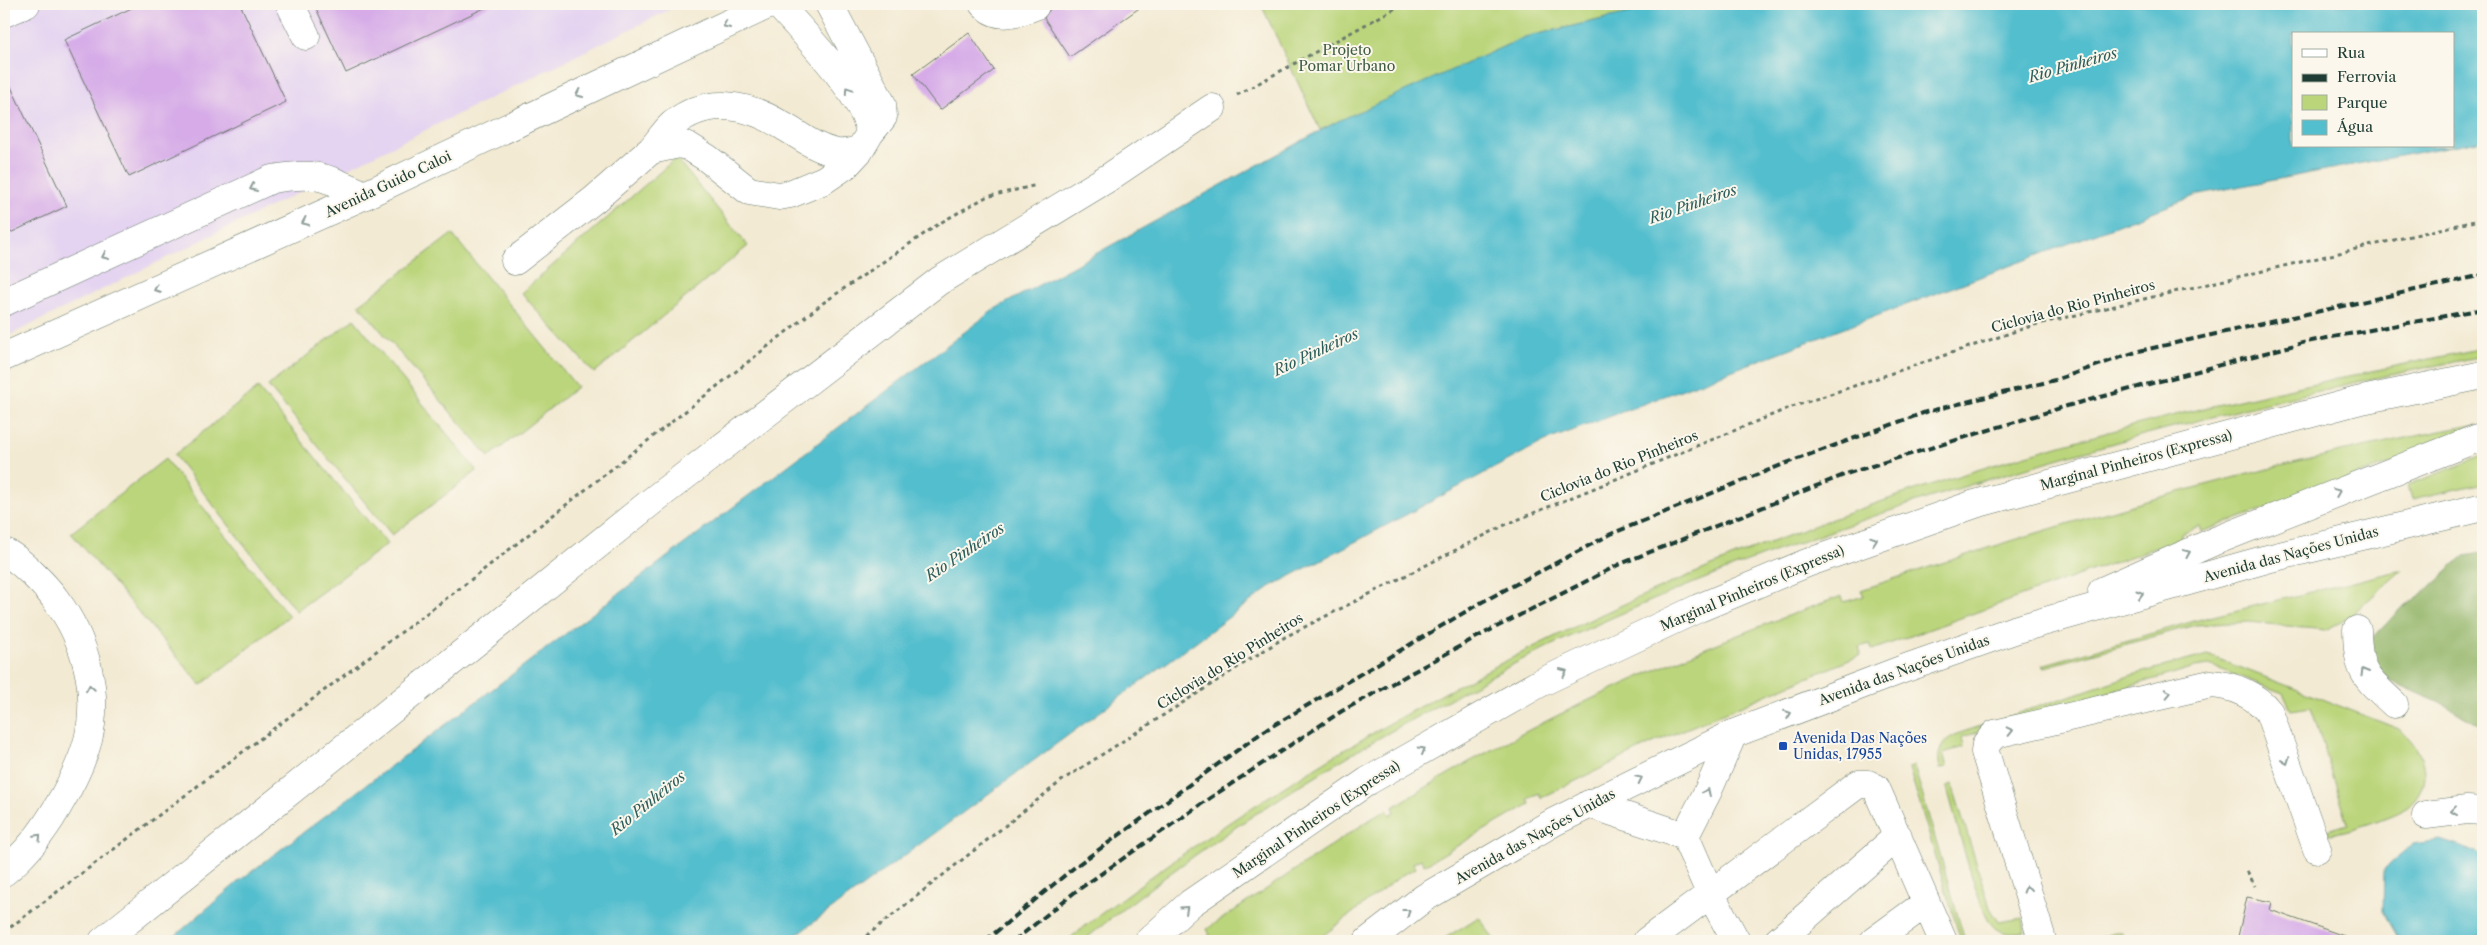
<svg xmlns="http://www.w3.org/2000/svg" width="2487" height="945" font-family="'Libre Caslon Text',serif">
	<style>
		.built { fill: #e4d3f1 }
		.green { fill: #bbd57b; stroke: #6d8958 }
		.forest { fill: #94b66b; stroke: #5a7a50 }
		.water { fill: #53bece; stroke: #397e81 }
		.building { fill: #d6abe8 }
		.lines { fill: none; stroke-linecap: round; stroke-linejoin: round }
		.minor-casing { stroke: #697a6c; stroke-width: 29 }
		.highway-casing { stroke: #697a6c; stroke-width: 29 }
		.path { stroke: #697a6c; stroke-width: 3; stroke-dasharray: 4 4; stroke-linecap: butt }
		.minor { stroke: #fff; stroke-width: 28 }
		.highway { stroke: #fff; stroke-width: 28 }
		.rail { stroke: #1f3d34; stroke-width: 4; stroke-dasharray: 8 4; stroke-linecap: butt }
		.oneway { stroke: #8f9e9a }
		.transit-dot { fill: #1a4fb4; stroke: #fbf7ec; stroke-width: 2 }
		.labels { text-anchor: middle; stroke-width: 4; stroke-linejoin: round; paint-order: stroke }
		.park-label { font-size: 14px; fill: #3e5b42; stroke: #fbf7ec }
		.street-label { font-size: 14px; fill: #1f3d34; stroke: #fbf7ec }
		.transit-label { font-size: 14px; fill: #164399; stroke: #fbf7ec; text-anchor: start }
		.water-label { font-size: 15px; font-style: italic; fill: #2c5d5a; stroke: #fbf7ec }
	</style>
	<rect width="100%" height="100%" fill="#fbf7ec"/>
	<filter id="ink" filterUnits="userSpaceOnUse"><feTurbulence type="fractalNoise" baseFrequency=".02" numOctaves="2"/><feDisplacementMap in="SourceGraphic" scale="10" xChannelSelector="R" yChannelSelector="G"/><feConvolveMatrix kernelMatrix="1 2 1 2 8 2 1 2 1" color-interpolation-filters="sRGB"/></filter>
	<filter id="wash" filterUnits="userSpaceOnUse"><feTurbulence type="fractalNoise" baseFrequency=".0096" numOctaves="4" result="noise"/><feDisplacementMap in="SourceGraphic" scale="20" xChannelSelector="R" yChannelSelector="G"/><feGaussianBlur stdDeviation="1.12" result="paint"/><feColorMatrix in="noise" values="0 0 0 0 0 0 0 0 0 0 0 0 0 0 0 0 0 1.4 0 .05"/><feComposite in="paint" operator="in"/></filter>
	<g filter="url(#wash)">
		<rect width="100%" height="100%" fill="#f3ead3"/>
		<path class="built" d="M4,4H681L4,338Z"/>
		<path class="green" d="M1261,4H1668L1525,37L1320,130Z
			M676,158L748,246L594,373L521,293Z
			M452,234L577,387L489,457L359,305Z
			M354,319L477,471L392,535L268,386Z
			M2483,348V356C2425,368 2367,379 2310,393C2056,453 1802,529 1565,639C1527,656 1491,676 1455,696C1324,766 1198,846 1083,941H1066C1360,709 1705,545 2065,444C2203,405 2343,377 2483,348Z
			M258,388L387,544L296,611L174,455Z
			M2478,424L2394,462L2201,532L2199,526L2182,533V538L1872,650L1870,644L1859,647L1861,655L1655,742L1541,798L1539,793L1528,799L1530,804L1424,865L1421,859L1413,863L1416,868L1402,875L1316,941H1192L1200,936L1203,940L1210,935L1207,929L1371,819L1387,810L1390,815L1395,812L1393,807C1427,787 1460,766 1495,748C1606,688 1723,638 1842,596L1844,602L1864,596L1861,590C2063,521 2269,462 2478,424Z
			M2483,456V483L2412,499L2408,485Z
			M165,459L289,616L201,685L71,533Z
			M2402,570L2347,619L2325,630L2249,622L2195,625L2045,667L2042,665L2205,618Z
			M2208,655L2399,729C2423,747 2436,782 2409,806C2398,815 2342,834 2328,834V830L2348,824L2311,707L2291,710L2283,693L2209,665L2195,667L1962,737L1964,747L1943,753L1947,767L1940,768C1936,753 1941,743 1954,735L2132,675Z
			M1914,766L1965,941H1961L1909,768Z
			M1952,784L1990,908L1999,922L2023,918L2025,931C2016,934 2004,935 1995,928C1978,915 1955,814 1947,788V786Z
			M1479,917L1495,941H1440Z
			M2115,933H2122L2123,939L2087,941Z"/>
		<path class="forest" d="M2483,553V728L2445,705L2401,686L2382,675L2374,665L2369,653L2372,639L2401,608L2428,589L2464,556Z"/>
		<path class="water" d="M1668,4H2483V140L2453,146V34H2293V146H2452L2200,194L1545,441L1270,587L788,941H169L239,881L995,309L1338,121L1525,37Z
			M2440,840L2479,853L2483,865L2482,934L2465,941H2400L2383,911L2384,869L2414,844Z"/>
		<g id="blocks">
			<path class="building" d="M140,4H240L286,102L129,177L64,40Z
				M314,4H493L346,73Z
				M1050,4H1145L1070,57L1044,18L1050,9Z
				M969,33L994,70L940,110L913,74Z
				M4,72L67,206L4,236Z
				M2247,897L2272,902L2270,910L2350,938L2349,941H2237Z"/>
		</g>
	</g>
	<g filter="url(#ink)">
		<use href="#blocks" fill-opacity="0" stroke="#697a6c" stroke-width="1"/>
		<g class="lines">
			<defs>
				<path id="minor" d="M290,4L306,36
					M778,4C804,34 865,95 870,133
					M983,4C998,20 1017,13 1035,6
					M4,13L26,4
					M651,150C658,142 665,131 673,124C708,96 748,104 783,126C801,136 817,150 838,153C845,154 853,151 860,150
					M515,261L595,199L651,150L679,144L688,146L707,158L749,191L779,196L790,194L824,180L846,165L860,150L870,133L883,117L882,104L829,4
					M4,302L272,179C318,171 324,177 365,195
					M2357,630C2358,673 2364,676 2394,704
					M1733,734L1708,791L1685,836L1710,893L1736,941
					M1589,804L1685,836
					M2426,815L2467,810L2483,811
					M2041,936L1985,752L1986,744L1995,734L2211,684C2232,685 2256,695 2269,712L2317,849
					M103,941L656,498L939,281L1108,178L1212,108
					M1647,941L1858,784H1868L1876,788L1943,941
					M1778,941L1898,836
					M1874,941L1926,903"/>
				<path id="highway" d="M4,357L365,195L770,4
					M4,552C18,557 47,587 56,600C85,638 100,692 88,740C82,763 69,788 57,808C43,832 25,855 4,872
					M2102,591L2215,541L2483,436
					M1149,941L1191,903L1368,781L1540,683L1699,608L1807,563L1975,504L2357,401L2483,375
					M1368,941L1424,898L1554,822L1733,734L1906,668L2014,630L2267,559L2483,507"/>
			</defs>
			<use href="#minor" class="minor-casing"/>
			<use href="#highway" class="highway-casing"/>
			<path class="path" d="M1237,95L1403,4
				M2247,871L2255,886
				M4,932L468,582L823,303L940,223L986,197L1037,185
				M860,941L1064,779L1285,637L1507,524L1789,408L2034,325L2483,219"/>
			<use href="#minor" class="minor"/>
			<use href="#highway" class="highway"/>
			<path class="rail" d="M985,941L1076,866L1264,731L1482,602L1611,534L1784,464L1926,412L2055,380L2139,351L2483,275
				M1014,941L1075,892L1210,798L1342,711L1473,639L1620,564L1849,473L2067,406L2306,342L2483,309"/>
		</g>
		<defs><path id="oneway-chevron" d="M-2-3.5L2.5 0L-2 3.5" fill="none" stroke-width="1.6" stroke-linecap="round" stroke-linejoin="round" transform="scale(1.25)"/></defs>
		<g class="oneway">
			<use href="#oneway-chevron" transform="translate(726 25) rotate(155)"/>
			<use href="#oneway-chevron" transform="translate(848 90) rotate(-124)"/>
			<use href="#oneway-chevron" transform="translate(579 94) rotate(155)"/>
			<use href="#oneway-chevron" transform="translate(253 188) rotate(155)"/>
			<use href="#oneway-chevron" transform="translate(305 222) rotate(156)"/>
			<use href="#oneway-chevron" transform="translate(105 256) rotate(155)"/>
			<use href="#oneway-chevron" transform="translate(157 289) rotate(156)"/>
			<use href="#oneway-chevron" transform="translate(2337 492) rotate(-22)"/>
			<use href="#oneway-chevron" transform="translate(1874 540) rotate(-19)"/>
			<use href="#oneway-chevron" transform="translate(2187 553) rotate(-24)"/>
			<use href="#oneway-chevron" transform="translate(2140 594) rotate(-16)"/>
			<use href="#oneway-chevron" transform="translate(1564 672) rotate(-25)"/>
			<use href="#oneway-chevron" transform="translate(2364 672) rotate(-120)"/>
			<use href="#oneway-chevron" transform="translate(90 688) rotate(-99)"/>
			<use href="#oneway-chevron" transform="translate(2168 693) rotate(-12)"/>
			<use href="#oneway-chevron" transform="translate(1788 714) rotate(-21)"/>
			<use href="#oneway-chevron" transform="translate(2010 731) rotate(-13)"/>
			<use href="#oneway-chevron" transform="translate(1422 750) rotate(-30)"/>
			<use href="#oneway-chevron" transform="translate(2286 761) rotate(70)"/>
			<use href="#oneway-chevron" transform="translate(1639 779) rotate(-26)"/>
			<use href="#oneway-chevron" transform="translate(1707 792) rotate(-65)"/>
			<use href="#oneway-chevron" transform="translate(2454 811) rotate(173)"/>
			<use href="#oneway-chevron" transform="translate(38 837) rotate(-47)"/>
			<use href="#oneway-chevron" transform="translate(2027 889) rotate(-107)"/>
			<use href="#oneway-chevron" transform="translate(1185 909) rotate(-42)"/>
			<use href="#oneway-chevron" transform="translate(1407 912) rotate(-37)"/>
		</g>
	</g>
	<rect class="transit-dot" x="1778" y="741" width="10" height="10" rx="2.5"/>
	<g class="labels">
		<g class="park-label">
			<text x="1347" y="55">Projeto<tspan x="1347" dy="16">Pomar Urbano</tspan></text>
		</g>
		<g class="street-label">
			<text transform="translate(388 184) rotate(-25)" y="5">Avenida Guido Caloi</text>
			<text transform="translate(2073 306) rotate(-15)" y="5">Ciclovia do Rio Pinheiros</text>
			<text transform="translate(2136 460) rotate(-15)" y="5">Marginal Pinheiros (Expressa)</text>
			<text transform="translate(1619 466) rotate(-22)" y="5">Ciclovia do Rio Pinheiros</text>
			<text transform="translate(2291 554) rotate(-15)" y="5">Avenida das Nações Unidas</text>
			<text transform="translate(1752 588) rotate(-23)" y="5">Marginal Pinheiros (Expressa)</text>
			<text transform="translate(1230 661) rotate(-32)" y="5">Ciclovia do Rio Pinheiros</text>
			<text transform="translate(1904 670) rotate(-20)" y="5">Avenida das Nações Unidas</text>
			<text transform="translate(1316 819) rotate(-34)" y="5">Marginal Pinheiros (Expressa)</text>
			<text transform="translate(1535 836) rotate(-29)" y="5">Avenida das Nações Unidas</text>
		</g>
		<g class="transit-label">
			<text x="1793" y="743">Avenida Das Nações<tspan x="1793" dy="16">Unidas, 17955</tspan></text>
		</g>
		<g class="water-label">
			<text transform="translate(2073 65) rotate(-16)" y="5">Rio Pinheiros</text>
			<text transform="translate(1693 204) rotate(-19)" y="5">Rio Pinheiros</text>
			<text transform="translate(1316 352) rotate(-25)" y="5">Rio Pinheiros</text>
			<text transform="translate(965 552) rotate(-34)" y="5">Rio Pinheiros</text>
			<text transform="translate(648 803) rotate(-39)" y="5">Rio Pinheiros</text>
		</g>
	</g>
	<rect width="2487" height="945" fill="none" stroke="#fbf7ec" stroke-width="20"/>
	<rect x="2292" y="32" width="162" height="115" fill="#fbf7ec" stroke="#a3ada2"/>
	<rect x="2302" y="49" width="25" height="8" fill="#ffffff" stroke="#a3ada2"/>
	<text x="2337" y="58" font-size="15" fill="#1f3d34">Rua</text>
	<rect x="2302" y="74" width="25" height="8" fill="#1f3d34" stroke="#a3ada2"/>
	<text x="2337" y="82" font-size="15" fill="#1f3d34">Ferrovia</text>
	<rect x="2302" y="95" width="25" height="15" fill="#bbd57b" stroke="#a3ada2"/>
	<text x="2337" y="108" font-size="15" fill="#1f3d34">Parque</text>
	<rect x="2302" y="120" width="25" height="15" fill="#53bece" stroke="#a3ada2"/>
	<text x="2337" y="132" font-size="15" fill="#1f3d34">Água</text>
</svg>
